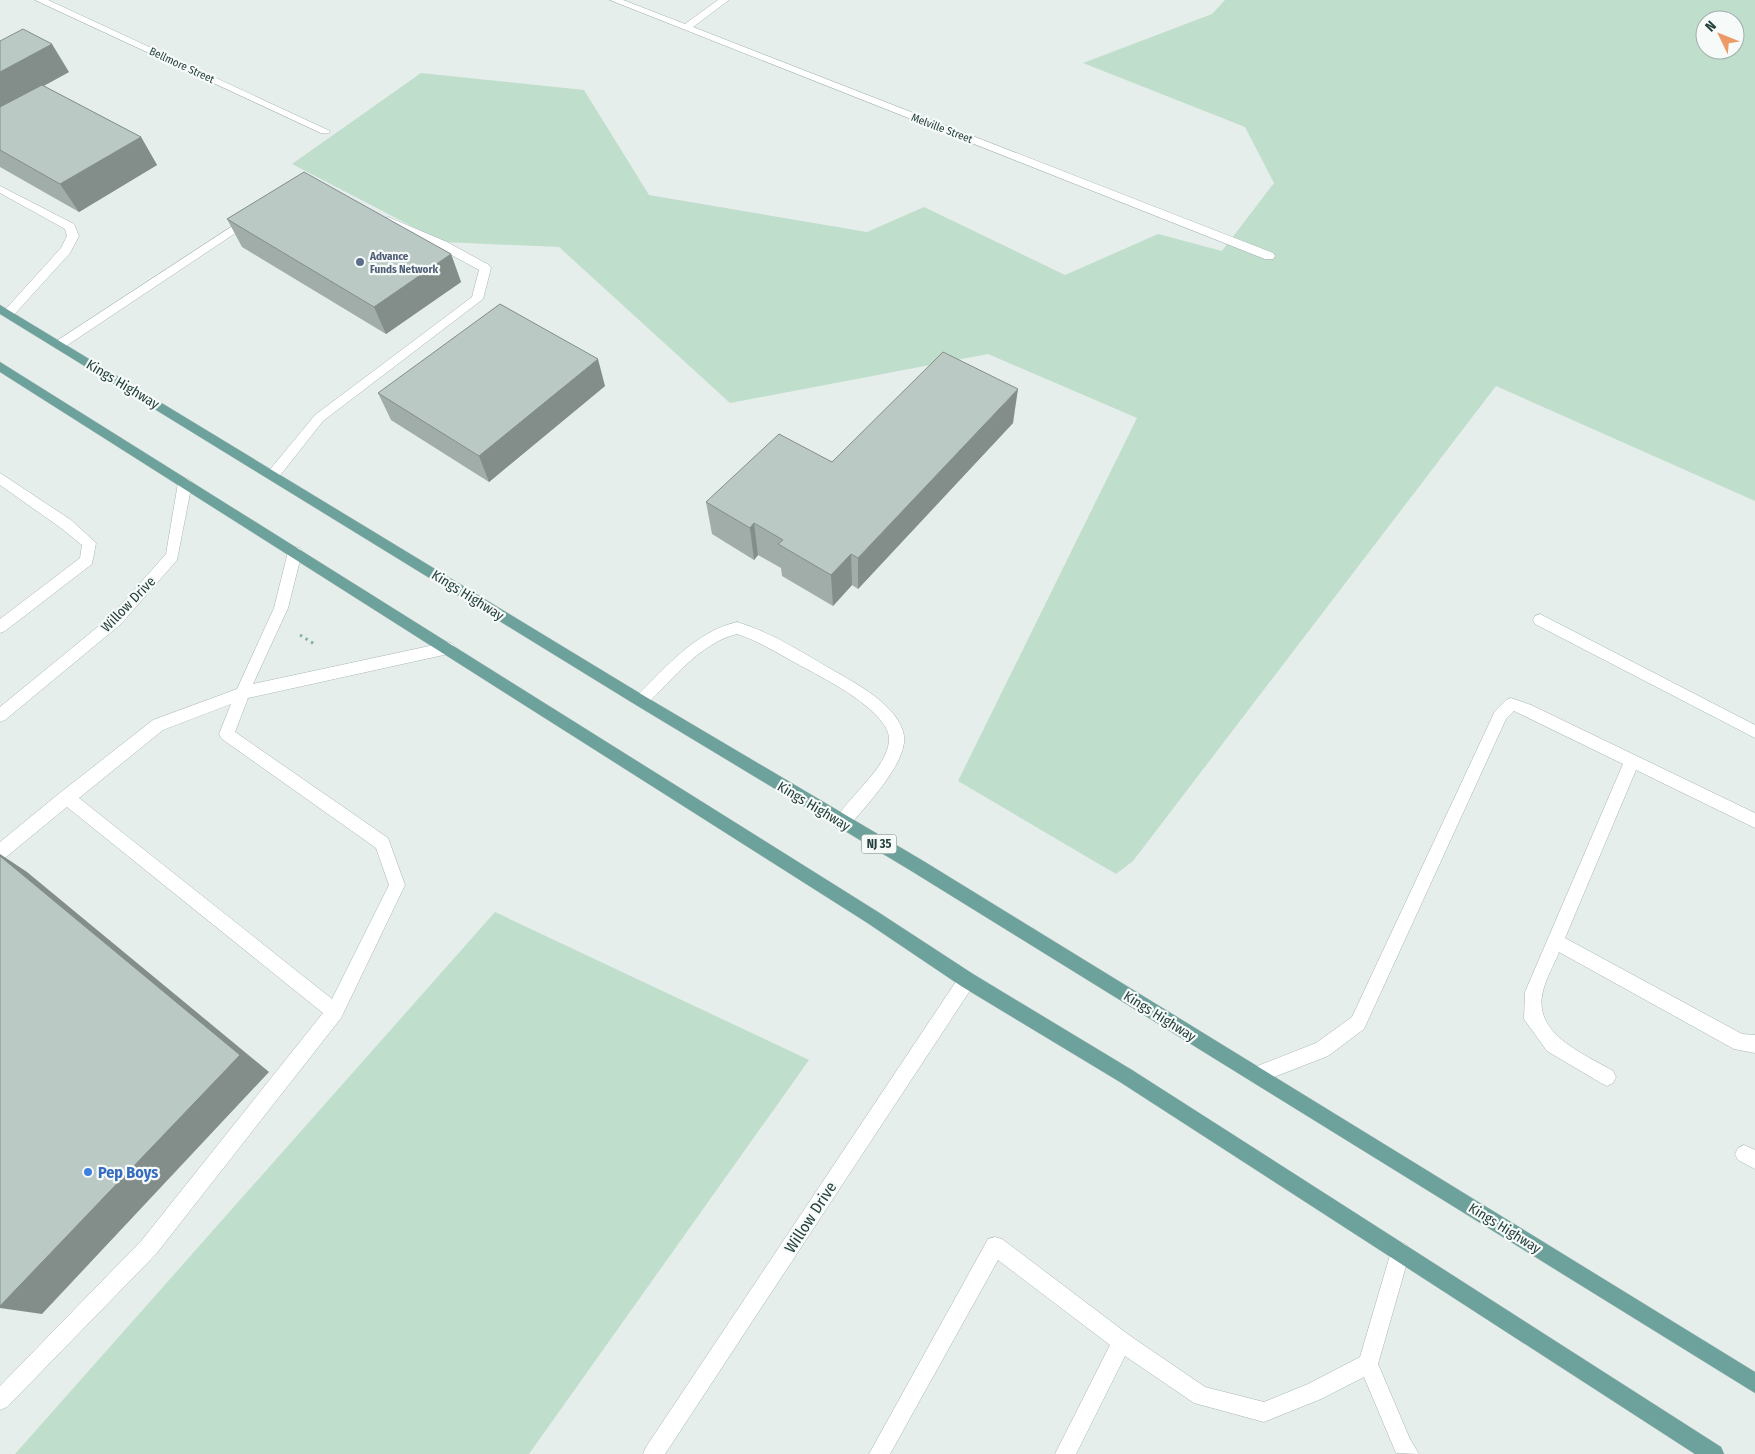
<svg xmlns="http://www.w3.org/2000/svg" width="1755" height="1454" font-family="'Fira Sans Condensed',sans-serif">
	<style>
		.green { fill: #c0decc; fill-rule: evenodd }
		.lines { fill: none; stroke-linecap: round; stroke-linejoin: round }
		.lane-casing { stroke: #a8b6b4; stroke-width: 1 }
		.street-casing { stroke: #a8b6b4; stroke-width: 1 }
		.primary-casing { stroke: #c2cac8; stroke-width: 1 }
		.path { stroke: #88b0a9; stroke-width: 3; stroke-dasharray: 2.5 4; stroke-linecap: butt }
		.lane { fill: #fff; fill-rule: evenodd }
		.street { fill: #fff; fill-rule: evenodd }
		.primary { fill: #6ca29b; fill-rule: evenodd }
		.wall { fill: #a1ada9 }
		.shaded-wall { fill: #838d8a }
		.building { fill: #bbc9c5; stroke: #838d8a }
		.service-dot { fill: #5c6f8a; stroke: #f6faf9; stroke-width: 2 }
		.shop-dot { fill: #3f7fe0; stroke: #f6faf9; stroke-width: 2 }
		.labels { text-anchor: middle; stroke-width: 4.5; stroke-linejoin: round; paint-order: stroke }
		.far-street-label { font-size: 11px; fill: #25403c; stroke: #f6faf9 }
		.far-service-label { font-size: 11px; font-weight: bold; fill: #4e5e75; stroke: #f6faf9; text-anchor: start }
		.shield { fill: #f6faf9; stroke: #647875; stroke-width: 1 }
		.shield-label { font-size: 12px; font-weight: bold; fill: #25403c }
		.street-label { font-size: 14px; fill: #25403c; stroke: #f6faf9 }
		.near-shop-label { font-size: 16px; font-weight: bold; fill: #366cbe; stroke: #f6faf9; text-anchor: start }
		.near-street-label { font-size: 16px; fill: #25403c; stroke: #f6faf9 }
	</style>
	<rect width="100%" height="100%" fill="#e6eeec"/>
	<path class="green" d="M1225,0H1755V501L1496,386L1133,861L1116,874L958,781L1137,418L988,354L730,403L559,247L442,242L292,164L421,73L584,90L649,195L867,232L924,207L1065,275L1158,234L1222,251L1274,183L1245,127L1083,63L1212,14ZM1705,20H1735V50H1705Z
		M495,912L809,1060L529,1454H15Z"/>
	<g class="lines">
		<defs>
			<path id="lane" d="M0,186L74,224L79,236L70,253L12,317L8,318L2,314L4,311L61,248L67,236L65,229L0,193Z
				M248,216L252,218L254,220L252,222L63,348H55L53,345L55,342Z
				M388,217L447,242L489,265L491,268L483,299L323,421L278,478H268L266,475L268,472L315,415L472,297L479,270L439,248L384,223L382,221Z
				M0,473L71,520L96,543L92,564L5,631L0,633V619L80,558L82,545L61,528L0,485Z
				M185,478L190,480L192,483L177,560L121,624L5,720L0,722V707L111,616L166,554L178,483L180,480Z
				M295,547L300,548L302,552L288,608L253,684L448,642L453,644L455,648L453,652L448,654L248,698L235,732L388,838L405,885L341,1018L156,1254L7,1407L0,1410V1386L142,1240L323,1013L67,807L6,857L0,859V842L61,792L153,720L237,689L274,608L288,552L290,548ZM231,704L219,734L222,739L376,848L389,885L332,999L79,798L163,730Z
				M1540,614L1755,725V738L1535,624L1533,620L1535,616Z
				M737,622C770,632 800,651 829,668C850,680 873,692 889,709C897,717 906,731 904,743C900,771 865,806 848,828L842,830L836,828L834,823C846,798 887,769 889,741C890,732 884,724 878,717C855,693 821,677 792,661C774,651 756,640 737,634C700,643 672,680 646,705L641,707L636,705L634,701L636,697C666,667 695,632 737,622Z
				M1511,698L1531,705L1755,813V828L1636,770L1565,938L1742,1034L1755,1035V1053L1734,1049L1559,952C1554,965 1546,978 1543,991C1532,1034 1583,1053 1613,1071L1616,1077L1613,1083L1607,1086L1601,1083L1547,1051L1524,1019L1525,992L1623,764L1514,711L1506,719L1364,1029L1328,1056L1256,1084L1250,1081L1247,1075L1250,1069L1316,1043L1352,1017L1495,711L1506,700Z
				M1744,1145L1755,1150V1169L1738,1160L1735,1154L1738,1148Z
				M995,1237L1002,1239L1129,1335L1205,1387L1264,1402L1308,1384L1360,1357L1393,1245L1400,1242L1407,1245L1410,1252L1378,1364L1410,1439L1419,1454L1396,1453L1364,1377L1321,1399L1264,1422L1194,1403L1125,1356L1076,1454H1055L1110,1345L998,1260L890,1454H869L988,1239Z"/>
			<path id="street" d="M35,0H48L330,131L329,133H321Z
				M610,0H623L685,24L718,0H729L693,27L1273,253L1275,256L1273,259H1265Z
				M967,972L973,974L975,980L973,986L665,1454H643L646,1447L961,974Z"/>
			<path id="primary" d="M0,305L646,697L925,862L1755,1372V1393L913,872L636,705L0,314Z
				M0,362L878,912L973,974L1132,1070L1721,1447L1724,1454H1695L1120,1082L961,986L866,922L0,372Z"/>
		</defs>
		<use href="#lane" class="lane-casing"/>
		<use href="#street" class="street-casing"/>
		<use href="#primary" class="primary-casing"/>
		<path class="path" d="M300,635L316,645"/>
		<use href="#lane" class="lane"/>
		<use href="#street" class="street"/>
		<use href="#primary" class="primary"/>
	</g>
	<path class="wall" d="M0,41L69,72L44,86L141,137L157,165L79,212L0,167Z
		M227,219L451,254L461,282L386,334L242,247Z
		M605,386L489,482L391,420L378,393Z
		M1013,423L858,589L852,585L833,606L782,576L781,568L758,555L754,560L712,534L706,502L832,462Z"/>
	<path class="shaded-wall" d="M52,44L69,72L0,109V72Z
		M141,137L157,165L79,212L60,184Z
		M451,254L461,282L386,334L374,307Z
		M598,359L605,386L489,482L479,456Z
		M1018,389L1013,423L858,589V558Z
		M754,523L758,555L754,560L750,528Z
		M851,554L852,585L833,606L831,575Z
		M0,854L27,872L269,1072L42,1314L0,1308Z"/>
	<path class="building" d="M23,29L52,44L0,72V41Z
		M42,85L141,137L60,184L0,150V107Z
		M304,172L451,254L374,307L227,219Z
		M500,304L598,359L479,456L378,393Z
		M943,352L1018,389L858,558L851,554L831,575L778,544L783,540L754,523L750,528L706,502L779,434L832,462Z
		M0,856L240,1055L0,1306Z"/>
	<circle class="service-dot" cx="360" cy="262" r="5"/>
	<circle class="shop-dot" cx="88" cy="1172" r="5"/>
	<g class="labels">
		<g class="far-street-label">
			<text transform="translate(182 65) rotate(25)" y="4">Bellmore Street</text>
			<text transform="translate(942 128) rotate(21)" y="4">Melville Street</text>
		</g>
		<g class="far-service-label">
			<text x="370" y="260">Advance<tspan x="370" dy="13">Funds Network</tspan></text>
		</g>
		<rect class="shield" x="861.5" y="834.5" width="35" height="19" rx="4"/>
		<g class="shield-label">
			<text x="879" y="848">NJ 35</text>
		</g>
		<g class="street-label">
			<text transform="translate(123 384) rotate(31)" y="5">Kings Highway</text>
			<text transform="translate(468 595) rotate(32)" y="5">Kings Highway</text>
			<text transform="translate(128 604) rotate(-46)" y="5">Willow Drive</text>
			<text transform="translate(814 806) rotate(31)" y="5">Kings Highway</text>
			<text transform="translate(1160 1016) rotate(32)" y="5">Kings Highway</text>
			<text transform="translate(1505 1228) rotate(32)" y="5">Kings Highway</text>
		</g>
		<g class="near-shop-label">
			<text x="98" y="1178">Pep Boys</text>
		</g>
		<g class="near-street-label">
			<text transform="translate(810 1217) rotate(-57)" y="6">Willow Drive</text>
		</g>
	</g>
	<g transform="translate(1720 35) rotate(313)"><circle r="24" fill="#f6faf9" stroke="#a2b0ad"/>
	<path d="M0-4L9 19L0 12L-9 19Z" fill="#ec9a66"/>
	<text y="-8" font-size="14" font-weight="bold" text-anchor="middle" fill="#25403c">N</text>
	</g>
</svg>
